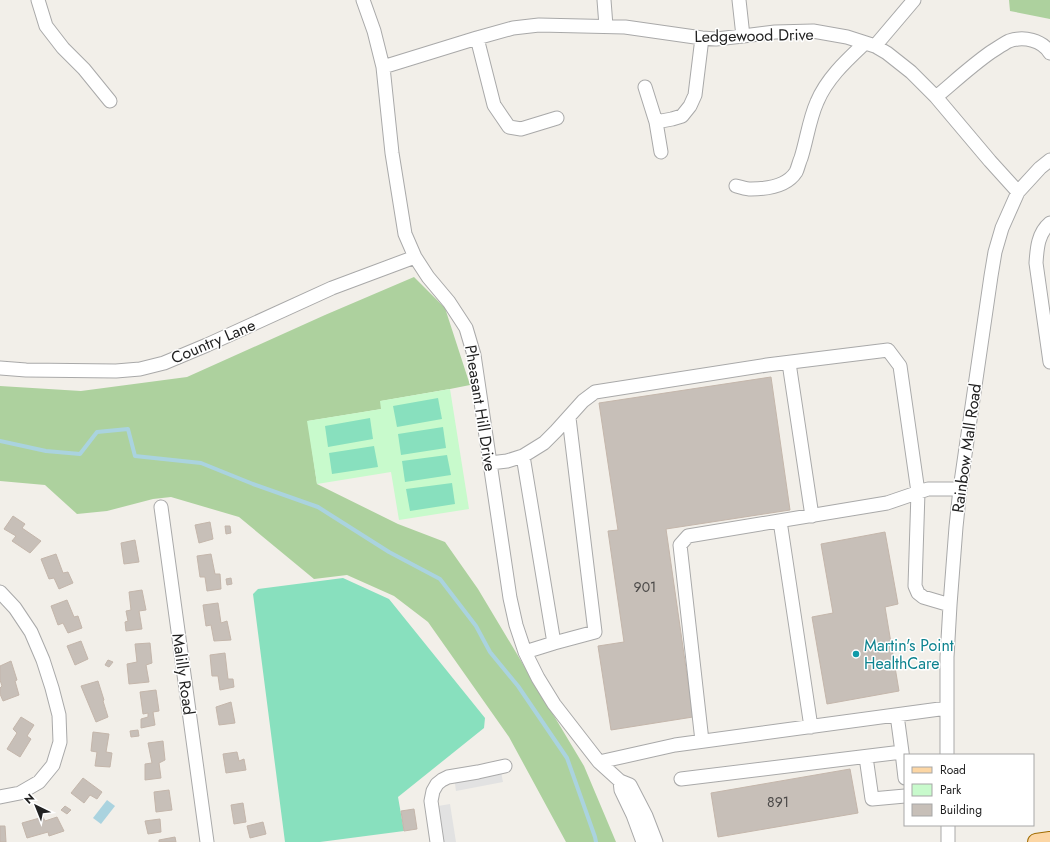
<svg xmlns="http://www.w3.org/2000/svg" width="1050" height="842" font-family="Jost,sans-serif">
	<style>
		.forest { fill: #add19e }
		.park { fill: #c8facc }
		.pitch { fill: #88e0be }
		.parking { fill: #e2e2e2 }
		.water { fill: #aad3df }
		.lines { fill: none; stroke-linecap: round; stroke-linejoin: round }
		.stream { stroke: #aad3df; stroke-width: 4 }
		.building { fill: #c7bfb8; stroke: #c4b6ab }
		.minor-casing { stroke: #a9a9a9; stroke-width: 15 }
		.major-casing { stroke: #a06b00; stroke-width: 18 }
		.minor { stroke: #fff; stroke-width: 13 }
		.major { stroke: #fcd6a4; stroke-width: 16 }
		.culture-dot { fill: #0f9aa8; stroke: #fff; stroke-width: 1.5 }
		.labels { text-anchor: middle; stroke-width: 3; stroke-linejoin: round; paint-order: stroke }
		.number-label { font-size: 14px; fill: #4b4948 }
		.street-label { font-size: 16px; fill: #222; stroke: #fff }
		.culture-label { font-size: 16px; fill: #0d838f; stroke: #fff; text-anchor: start }
	</style>
	<rect width="100%" height="100%" fill="#f2efe9"/>
	<path class="forest" d="M1009,0H1050V19L1010,11Z
		M414,277L445,308L470,385L450,389L381,401L382,409L308,421L317,484L398,524L445,542L478,589L584,766L616,842H566L509,737L428,622L394,596L347,575L314,579L239,517L171,497L153,499L107,511L77,514L45,485L0,481V386L81,391L187,377L325,315Z"/>
	<path class="park" d="M450,389L469,509L399,520L391,472L317,484L307,421L381,409L380,401Z"/>
	<path class="pitch" d="M438,398L442,419L397,427L393,406Z
		M370,418L373,439L328,447L325,426Z
		M443,427L446,448L401,455L398,434Z
		M374,446L378,467L332,474L329,453Z
		M447,455L451,475L405,482L402,461Z
		M452,483L455,504L410,511L406,489Z
		M343,578L389,599L485,718L484,728L398,797L404,831L320,842H285L253,594L258,589Z"/>
	<path class="parking" d="M500,767L503,782L456,791L454,776Z
		M450,804L456,842H437L432,807Z"/>
	<path class="water" d="M107,800L115,806L101,824L93,818Z"/>
	<g class="lines">
		<path class="stream" d="M0,441L46,451L80,454L97,432L128,429L135,456L201,463L253,484L318,507L389,552L440,579L476,626L490,652L518,686L567,758L595,837L596,842"/>
	</g>
	<path class="building" d="M771,377L790,510L666,529L693,717L611,730L598,646L624,642L608,531L618,530L599,403Z
		M13,516L25,524L22,528L41,541L30,553L12,541L16,536L4,529Z
		M210,522L213,539L199,543L195,525Z
		M225,526H230L231,533L226,534Z
		M885,532L898,604L885,607L899,691L827,704L812,617L833,613L821,544Z
		M135,540L139,562L124,564L121,543Z
		M56,554L63,573L68,572L73,583L59,589L54,578L49,579L41,559Z
		M211,554L215,574H220L221,589L207,591L205,577H200L197,556Z
		M231,578L232,584L227,585L226,579Z
		M142,590L146,610L139,611L142,629L126,631L125,622L128,621L126,611L131,610L129,592Z
		M67,600L74,617L78,616L82,628L68,633L63,623L58,625L51,606Z
		M218,603L221,623L227,621L231,640L214,641L211,625L206,626L203,605Z
		M81,641L88,659L75,665L67,646Z
		M150,643L152,663L146,665L149,682L129,684L127,664L137,662L135,644Z
		M225,653L228,679H233L234,687L220,690L218,676H212L210,655Z
		M108,660L113,662L109,667L105,665Z
		M11,661L17,680L15,681L19,695L3,701L0,694V688L2,686L0,680V666Z
		M98,681L104,700L103,701L108,717L96,722L81,686Z
		M156,690L159,711L153,712L155,725L141,728V719L148,717V713L143,714L140,692Z
		M231,702L235,723L219,725L216,707Z
		M21,717L34,725L27,736L31,739L20,757L7,749L17,733L13,729Z
		M138,730L139,736L131,737L130,731Z
		M93,732L109,734L106,752L112,753L110,767L95,766L97,752L91,751Z
		M163,741L165,760L159,763L161,778L145,780V764L152,763L148,743Z
		M237,752L239,761L244,759L246,770L226,773L223,754Z
		M850,769L858,813L718,837L711,793Z
		M83,778L102,792L97,799L90,795L84,803L71,793Z
		M169,790L172,810L156,812L154,792Z
		M243,803L246,822L234,824L231,805Z
		M65,806L71,810L67,814L61,810Z
		M414,809L417,829L404,831L401,811Z
		M43,817L45,821L57,817L64,831L49,836L48,832L27,838L22,823Z
		M160,819L161,832L148,834L145,821Z
		M263,822L266,834L250,838L247,826Z
		M0,826H5L6,842H0Z
		M175,837L176,842H159V840Z"/>
	<g class="lines">
		<defs>
			<path id="minor" d="M38,0L46,26L63,48L84,69L110,101
				M363,0L374,31L383,67L392,153L405,234L415,257L428,277L449,302L466,328L474,355L510,598L516,625L525,652L538,678L554,704L599,762L620,781L630,785L646,816L656,842
				M604,0L606,26
				M739,0L743,36
				M477,38L494,105L509,127L521,129L557,118
				M875,46L914,0
				M383,67L477,38L513,28L539,25L625,27L702,38L716,39L743,36L775,32L813,31L847,37L875,46L887,53L911,72L936,97L990,161L1018,192
				M645,87L656,122L661,152
				M936,97C954,82 971,66 991,52C996,49 1003,44 1009,41C1024,36 1042,40 1050,53
				M656,122L672,119L682,116L690,106L695,95L702,38
				M736,186C741,187 746,189 751,189C766,189 787,186 796,172C798,168 799,162 801,158C807,139 809,120 817,102C827,78 847,60 865,43
				M1050,223C1038,233 1037,248 1036,263L1050,362
				M789,363L812,516
				M0,368L26,370L116,371L140,369L164,363L207,345L332,288L415,257
				M523,456L554,643L525,652
				M490,463L507,461L523,456L544,443L556,431L583,401L595,392L767,365L888,350L900,366L918,492L915,586L918,593L923,597L950,605
				M161,507L207,842
				M780,521L811,727
				M0,592L15,608L31,632L43,660L52,688L59,715L60,742L53,765L39,782L20,793L0,797
				M554,643L595,632L569,418
				M702,741L680,545L688,536L887,503L928,489H960
				M902,752L905,778
				M947,755V657L950,605L956,527L960,489L991,276L995,252L1002,228L1018,192L1040,168L1050,160
				M866,757L872,799L905,796
				M599,762L675,745L947,708
				M681,779L902,752L897,715
				M620,781L621,790L633,815L643,842
				M948,825V842
				M437,842L431,801L433,791L437,784L442,780L448,777L478,772L505,766"/>
			<path id="major" d="M1036,842L1050,840"/>
		</defs>
		<use href="#minor" class="minor-casing"/>
		<use href="#major" class="major-casing"/>
		<use href="#minor" class="minor"/>
		<use href="#major" class="major"/>
	</g>
	<circle class="culture-dot" cx="856" cy="654" r="4"/>
	<g class="labels">
		<g class="number-label">
			<text x="645" y="592">901</text>
			<text x="778" y="807">891</text>
		</g>
		<g class="street-label">
			<text transform="translate(754 35) rotate(-1)" y="6">Ledgewood Drive</text>
			<text transform="translate(213 341) rotate(-23)" y="6">Country Lane</text>
			<text transform="translate(481 408) rotate(81)" y="6">Pheasant Hill Drive</text>
			<text transform="translate(966 448) rotate(-82)" y="6">Rainbow Mall Road</text>
			<text transform="translate(184 674) rotate(82)" y="6">Malilly Road</text>
		</g>
		<g class="culture-label">
			<text x="864" y="651">Martin's Point<tspan x="864" dy="18">HealthCare</tspan></text>
		</g>
	</g>
	<rect x="904" y="754" width="130" height="72" fill="#ffffff" stroke="#a7a7a7"/>
	<rect x="912" y="767" width="20" height="6" fill="#fcd6a4" stroke="#a7a7a7"/>
	<text x="940" y="774" font-size="12" fill="#222222">Road</text>
	<rect x="912" y="784" width="20" height="12" fill="#c8facc" stroke="#a7a7a7"/>
	<text x="940" y="794" font-size="12" fill="#222222">Park</text>
	<rect x="912" y="804" width="20" height="12" fill="#c7bfb8" stroke="#a7a7a7"/>
	<text x="940" y="814" font-size="12" fill="#222222">Building</text>
	<g transform="translate(36 806) rotate(317)" stroke="#ffffff" stroke-width="3" paint-order="stroke">
	<path d="M0-3L7 15L0 10L-7 15Z" fill="#222222"/>
	<text y="-6" font-size="11" font-weight="bold" text-anchor="middle" fill="#222222">N</text>
	</g>
</svg>
